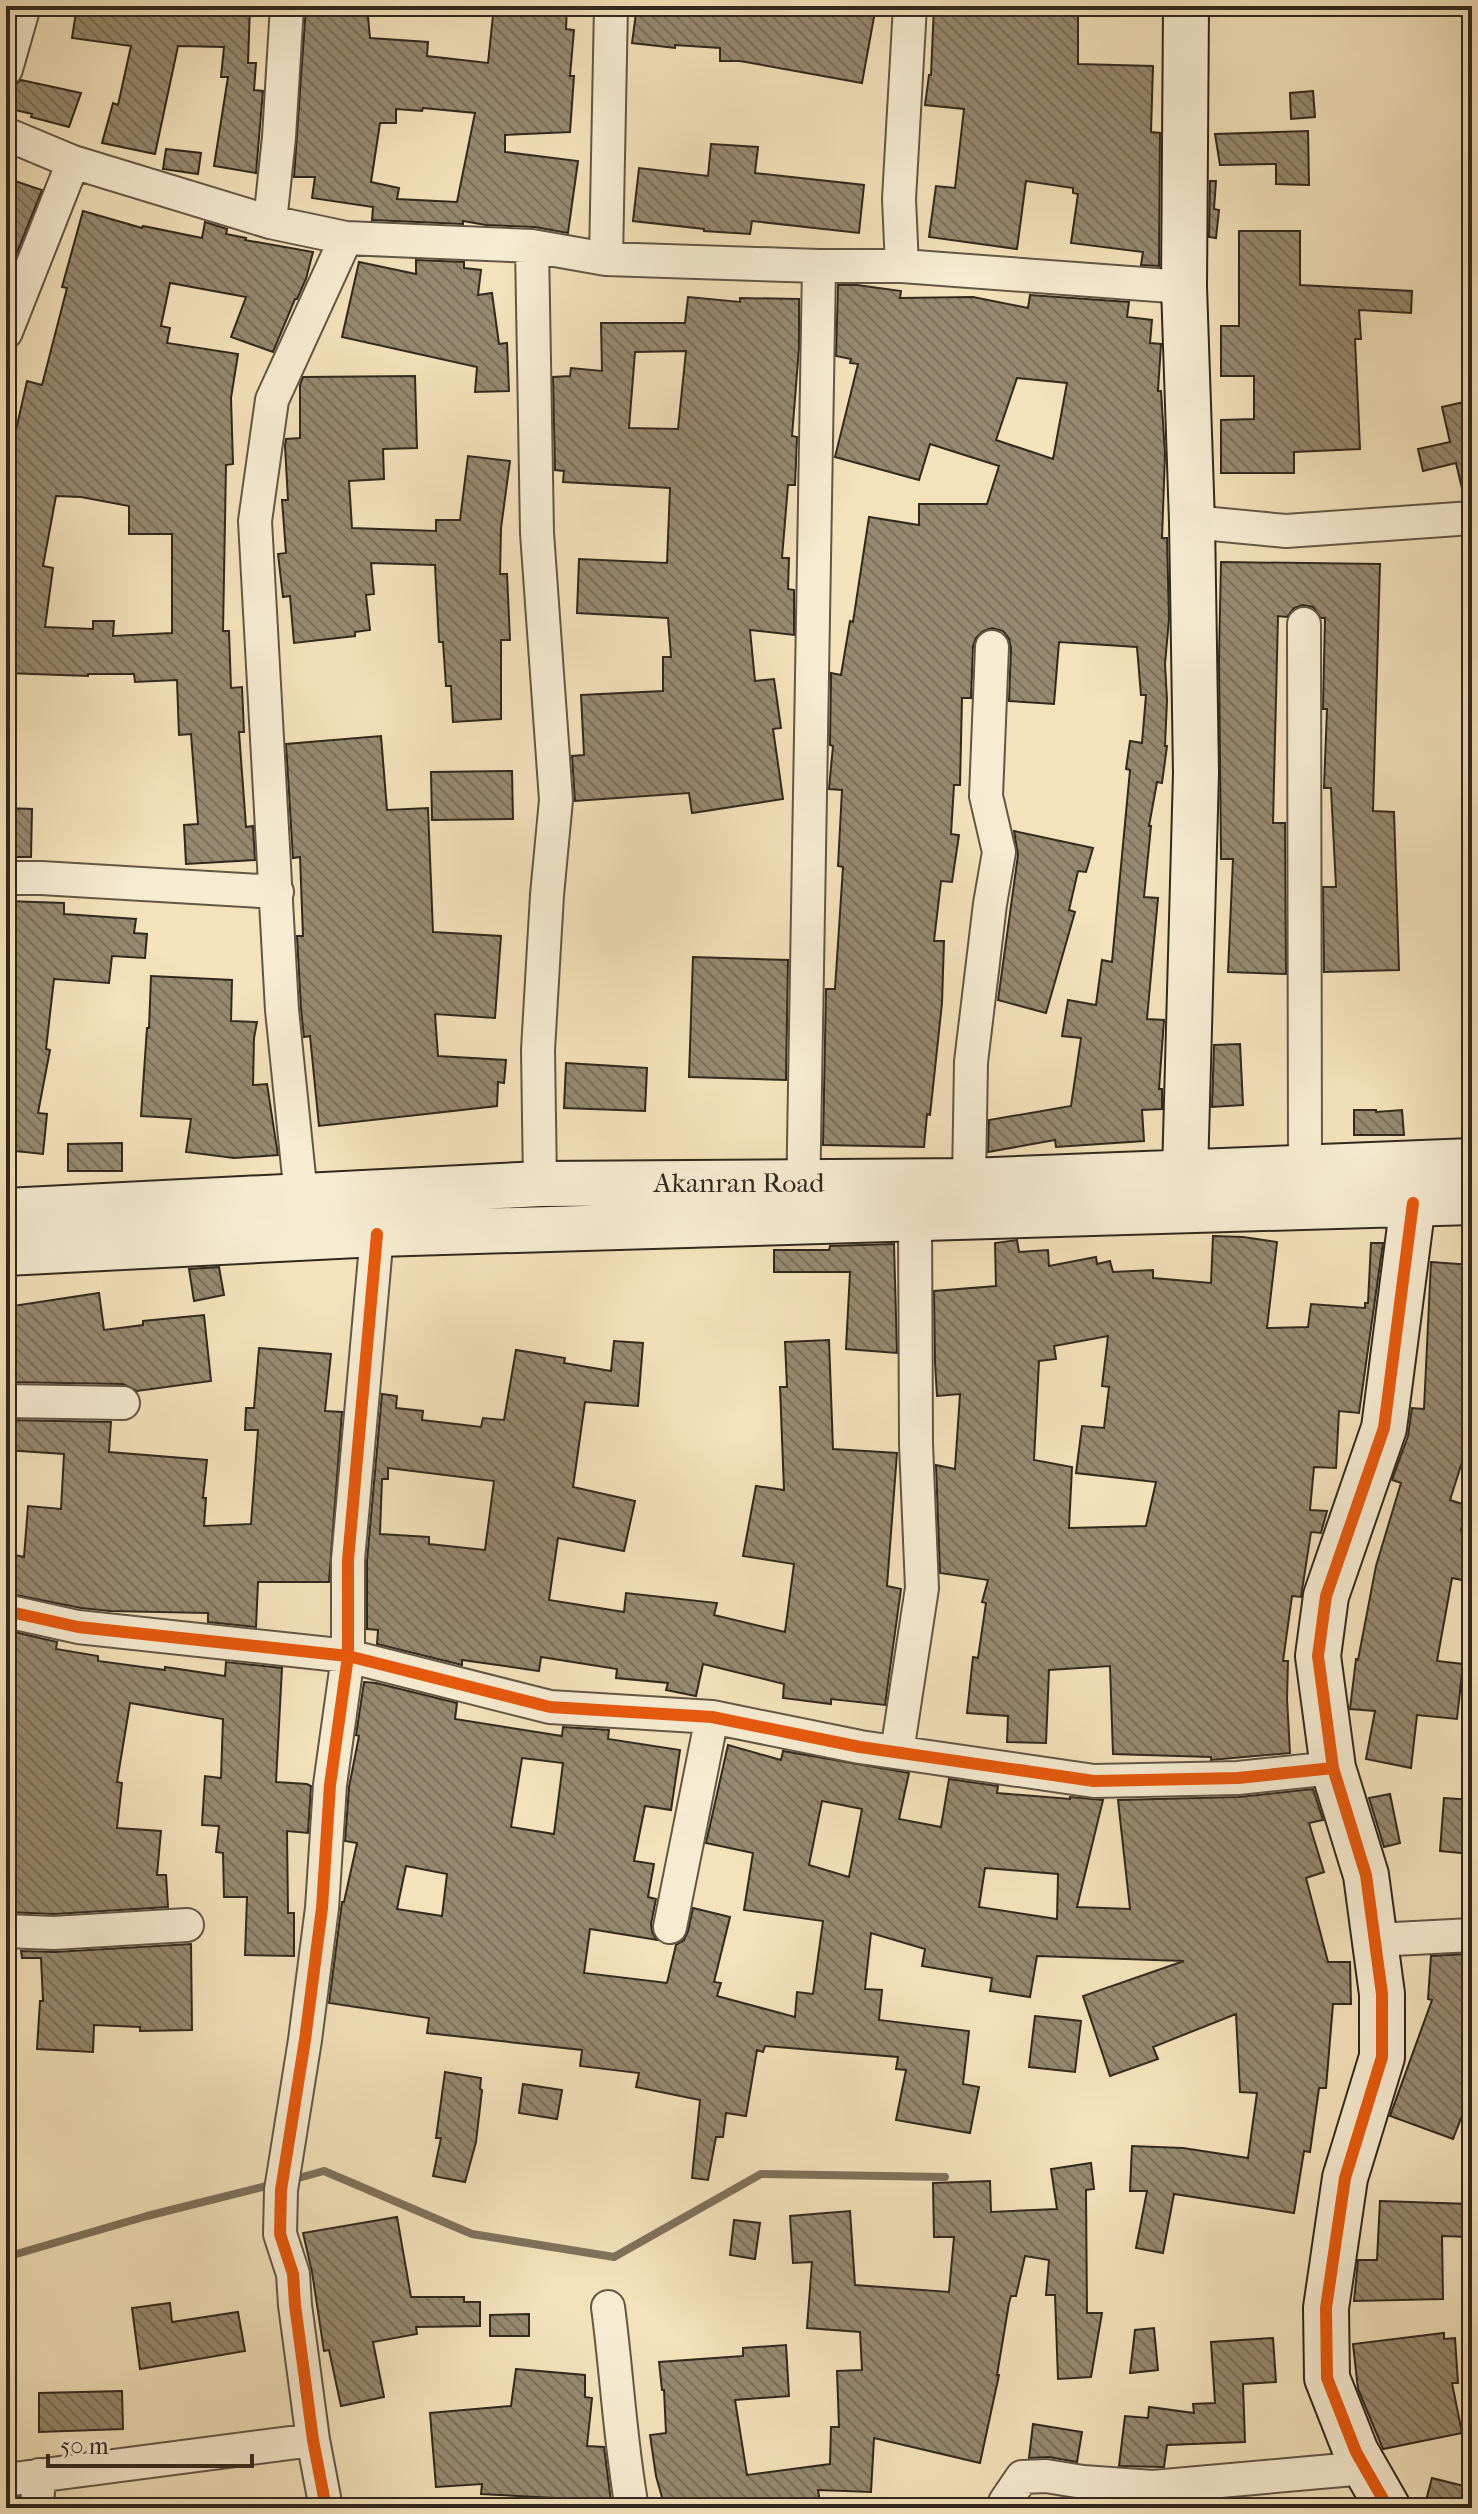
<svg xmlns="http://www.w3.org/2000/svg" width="1478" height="2514" font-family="'IM FELL French Canon',serif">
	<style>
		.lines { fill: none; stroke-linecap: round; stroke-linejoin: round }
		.stream { stroke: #7e725c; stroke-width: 8 }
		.building { fill: url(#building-back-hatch); stroke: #31281e; stroke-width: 2; fill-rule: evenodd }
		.street-casing { stroke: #625645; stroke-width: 36 }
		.secondary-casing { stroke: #31281e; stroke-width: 48 }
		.street { stroke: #f7ecd2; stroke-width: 32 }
		.secondary { stroke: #f7ecd2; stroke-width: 44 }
		.cycleway-casing { stroke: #f7ecd2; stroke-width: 17 }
		.cycleway { stroke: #e8590c; stroke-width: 12 }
		.labels { text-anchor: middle; stroke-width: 7; stroke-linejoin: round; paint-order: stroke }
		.street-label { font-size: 28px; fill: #31281e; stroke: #f7ecd2 }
	</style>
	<defs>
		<pattern id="building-back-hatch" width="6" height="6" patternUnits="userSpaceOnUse" patternTransform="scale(2)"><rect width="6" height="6" fill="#96896f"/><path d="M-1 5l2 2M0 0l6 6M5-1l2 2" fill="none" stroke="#7b705b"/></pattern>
	</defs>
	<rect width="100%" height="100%" fill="#f3e2ba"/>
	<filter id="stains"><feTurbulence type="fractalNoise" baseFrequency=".0025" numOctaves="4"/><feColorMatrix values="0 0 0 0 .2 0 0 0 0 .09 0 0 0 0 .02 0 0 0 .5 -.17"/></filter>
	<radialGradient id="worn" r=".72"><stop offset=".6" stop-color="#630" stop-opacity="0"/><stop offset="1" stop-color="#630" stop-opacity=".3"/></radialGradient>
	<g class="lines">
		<path class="stream" d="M291,2180L324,2171L472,2234L614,2257L761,2174L945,2177
			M6,2257L147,2216L274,2184"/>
	</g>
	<path class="building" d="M77,6H250L248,63H256L254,90L263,91L256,173L214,166L228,77H221L224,47L178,46L155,154L102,143L113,103L118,105L131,46L72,38Z
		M306,6H367L370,38L428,42L427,56L488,63L494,6H567L566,29L574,30L570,76H574L570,132L505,135V152L578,161L568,233L535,227L486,225L463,221V224L372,220L373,207L312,198L315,177H294ZM423,108L475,113L457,202L397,199L399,188L371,182L380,123H396V109L422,111Z
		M637,6H876L862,83L740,61H720V48L675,45V48L632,43Z
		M934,6H1078V64L1153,66L1151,132L1160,133L1159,266L1141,265L1143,252L1071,243L1078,194L1073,193V188L1026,181L1017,249L929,237L936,186L955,188L964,109L925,105L929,75H931Z
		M21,80L81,93L69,127L31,117L32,114L11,109L16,84Z
		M1313,91L1315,117L1291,119L1290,93Z
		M1308,131L1309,185L1276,184V164L1220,165L1215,134Z
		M711,144L758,147L755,173L864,185L859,233L752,221L750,234L704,231V229L633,221L639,168L708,176Z
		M166,149L201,153L198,174L163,169Z
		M6,178L42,190L6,280Z
		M1210,181H1216L1214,209L1219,210L1216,238L1209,237Z
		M83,211L142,228L143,226L202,238L205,222L227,229L226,234L246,238L245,240L313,252L306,279L297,299H295L273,352L231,337L246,297L170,283L161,326L170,328L167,343L238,354L231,398L233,464L226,465L223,631H229L231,688L242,687L244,732H239L246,827L253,826L255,860L186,864L184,825L198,824L191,734L179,735L177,680L135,682L134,674H88V676L6,673V428L16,430L27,381L42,385L67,288L62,287ZM56,496L81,497L129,506V534H172V633L113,636L114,621H93V629L45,627L53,568L43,566Z
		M1239,231H1300V285L1412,291L1411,313L1359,310L1361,339H1355L1360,449L1294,452V473H1221V420L1254,419V376H1221V326H1239Z
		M416,260L464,262V268L481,270L478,295L492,293L499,344L507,343L509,391L475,392L477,367L342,337L359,262L416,274Z
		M838,285H857L901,291L900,298L973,297L1028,308L1030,295L1129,302L1127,317L1152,320L1150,343L1161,344L1158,391H1161L1165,454L1162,538H1167L1169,619L1165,664L1167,700L1165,746H1167L1162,783L1157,782L1149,826H1151L1144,897L1158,898L1147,1019L1164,1020L1159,1089H1162V1109L1142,1110L1144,1141L1056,1147L1055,1140L988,1152L989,1120L1071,1106L1081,1038L1062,1036L1068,1000L1096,1005L1102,960L1112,962L1130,770L1126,769L1130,741L1142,743L1146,695H1141L1137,647L1059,642L1054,704L1009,701L1011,648L1009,639L1003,631L992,628L983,631L976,638L973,646L971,698H962L960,785H954L951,834L959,835L952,882L941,881L934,941H944L942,1003L930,1115L927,1114L924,1147L823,1145L826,989H835L843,867L838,866L842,790L829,789L833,746L830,745L831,675V673L841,675L850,621L853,622L869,517L919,525V504H987L999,466L930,444L919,480L835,457L858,364L850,363L851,359L836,356ZM1017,378L1067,383L1053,459L996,440Z
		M688,297L740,302V298L799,299V348L792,436L797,437L795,485H788L782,558H789L788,589L794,590V635L750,630L755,681L774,679L781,728L773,729L783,799L692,813L689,793L575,801L572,756L584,755L581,695L663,691V657H671L668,618L577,613L579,559L667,563L670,488L563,482L564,471L555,470L553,377L570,376L571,368L602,371L601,323H685ZM686,351L678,429L629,428L635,352Z
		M415,376L417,448L383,449L384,479L349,481L352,528L436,531V520H460L468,456L510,461L501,528L500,574H507L510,640H501V719L453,722L451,686H446L443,642H439L435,565L371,563L374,594L366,595L370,630L355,632V636L294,643L290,596L283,597L278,554L286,553L282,500H288L285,446L286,439L300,438V385L303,377Z
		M1464,402L1472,435V496L1464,497L1456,463L1423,471L1418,449L1450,442L1442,407Z
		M1221,562L1380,564L1373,811L1394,812L1399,970L1324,972L1323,887H1336L1331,788H1324L1327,709H1323L1325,618H1321L1313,607L1303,605L1294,608L1287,617L1278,616L1273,823H1285L1286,974L1228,972L1233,859H1221L1219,660Z
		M381,736L387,810L428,808L433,932L501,936L495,1018L435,1014L438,1056L506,1060L504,1083L498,1082L497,1106L319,1126L310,1036L304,1037L301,1009L297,936H303L300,857L293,858L286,744Z
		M512,771L513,819L432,820L431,772Z
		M6,808L32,809L31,857H6Z
		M1014,831L1093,848L1086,872L1078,871L1069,910L1075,912L1046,1013L998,1000L1018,855Z
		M6,901L64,903V914L136,919L134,933L147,934L145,958L112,956L109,983L54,979L46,1049L50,1050L38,1113L47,1114L43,1154L6,1150Z
		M693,957L788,960L786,1080L689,1077Z
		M151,976L232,980L231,1021L257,1022L254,1038L253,1085L267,1084L278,1155L234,1158L186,1152L191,1119L141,1116L147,1028H149Z
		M1240,1044L1243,1105L1212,1107L1214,1045Z
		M566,1063L647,1068L645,1111L564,1108Z
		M1354,1110H1376V1112L1402,1110L1404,1135H1354Z
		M122,1143V1171H68V1144Z
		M1213,1236L1243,1237L1277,1242L1267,1328L1308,1327L1311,1304L1365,1308V1303H1368L1371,1243H1383L1359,1413L1339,1411L1336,1468L1314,1467L1310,1510L1327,1511L1321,1533L1311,1532L1301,1597L1292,1596L1283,1661H1288L1287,1699L1290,1753L1211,1760V1757L1113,1754L1110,1666L1049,1670L1046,1743L1007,1742L1008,1716L967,1713L973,1657L978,1658L986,1603L982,1602L988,1580L940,1573L936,1465L955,1469L960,1394L937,1396L935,1362L934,1291L996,1286L995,1243L1017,1240L1019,1252L1048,1250L1049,1266L1096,1257L1097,1264L1110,1261L1113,1272L1153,1270V1278L1211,1283ZM1108,1336L1102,1386L1109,1387L1104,1428L1082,1426L1076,1473L1156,1482L1146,1526L1069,1528L1072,1467L1034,1460L1039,1361L1056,1359L1054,1346Z
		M894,1244L897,1353L846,1349L850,1272H774V1250H829L830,1246Z
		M1431,1262L1472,1265V1440H1469L1450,1500L1468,1506L1461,1530L1472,1532V1558L1467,1581L1452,1578L1437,1661L1463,1664L1457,1719L1417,1715L1411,1768L1366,1759L1375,1711L1350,1709L1356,1659L1358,1660L1376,1566L1401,1483L1392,1480L1408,1436L1412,1408L1424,1409Z
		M219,1267L224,1295L194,1301L189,1269Z
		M99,1293L104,1330L143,1325V1321L204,1315L211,1381L137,1391L123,1384L6,1382V1307Z
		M829,1340L833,1449L897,1453L887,1586L901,1589L885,1705L831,1699V1704L783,1698L784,1684L703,1664L696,1696L666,1690L668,1683L616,1678L617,1669L541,1657L539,1671L462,1660V1665L377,1644L378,1630L367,1629V1561L382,1394L397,1396L396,1408L423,1411L422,1420L481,1427L483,1418L504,1420L516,1350L565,1358L564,1363L611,1371L614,1341L643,1343L638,1406L585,1402L573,1487L635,1501L624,1551L558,1538L549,1600L624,1612L626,1593L717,1603L714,1615L785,1632L794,1564L743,1556L756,1486L784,1490L780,1387H787L785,1342ZM388,1468L494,1481L485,1550L429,1544V1537L380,1534L382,1479H388Z
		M259,1348L331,1354L325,1411L342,1412L329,1582H258L256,1627L208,1622V1613L110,1611L81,1608L6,1593V1553L24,1557L28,1506L61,1509L64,1454L6,1450V1420L111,1422L109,1452L207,1460L203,1498H206L204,1526L251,1524L258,1430H245L246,1408H254Z
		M6,1630L57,1642L56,1649L98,1656V1661L165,1670V1667L225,1676L226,1662L282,1668L276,1782L307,1784L311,1786L308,1833L287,1831L288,1913H294V1956L245,1955L247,1897H224L223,1853L216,1852L219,1826L202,1825L205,1776L221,1778L223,1719L130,1703L117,1782L122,1783L117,1828L161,1831L157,1875H166L168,1907L54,1914L7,1912Z
		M364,1682L376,1683L457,1703L455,1719L562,1736L563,1727L609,1730L608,1739L680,1750L671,1810L645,1806L634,1861L654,1864L648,1897L656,1899L651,1924L652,1932L657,1940L590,1929L584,1973L667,1983L676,1945L684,1940L688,1931L693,1908L730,1917L714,1982L721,1983L717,1996L795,2017L797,1992L813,1994L823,1921L744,1910L753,1853L706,1843L728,1745L781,1760L783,1751L909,1773L899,1819L941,1827L949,1779L998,1786L997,1793L1070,1799V1797L1103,1800L1077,1907L1130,1909L1118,1800L1239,1797L1313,1789L1323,1820L1309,1823L1324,1872L1306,1878L1328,1962H1350L1351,2004H1333L1326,2088H1319L1310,2152L1304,2151L1294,2213L1174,2194L1163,2253L1136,2248L1147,2191H1130L1132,2146L1183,2148L1248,2158L1257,2093L1240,2092L1236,2014L1153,2047L1158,2059L1110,2076L1083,1996L1184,1961L1037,1956L1030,1997L990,1991L992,1978L922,1966L925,1949L871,1933L865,1989L882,1990L879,2020L969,2031L963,2084L979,2087L970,2133L896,2120L906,2070L896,2069L898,2057L765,2046L763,2052L757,2050L746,2116L726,2113L723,2137H716L708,2180L692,2178L700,2100L636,2087L639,2073L580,2066L582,2050L427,2033L429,2018L329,2003L342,1902H344L357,1843L345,1841L349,1787L359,1736L356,1735ZM522,1758L563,1763L554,1834L511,1827ZM822,1801L862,1809L849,1877L809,1865ZM406,1866L447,1874L442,1916L397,1909ZM985,1868L1058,1874L1057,1919L979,1907Z
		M1390,1794L1400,1843L1384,1847L1369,1798Z
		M1444,1798L1472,1800V1854L1440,1851Z
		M191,1944L192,2030L140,2031V2027L94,2025L93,2052L37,2049L40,2001H43L41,1958H22L21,1951L55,1952Z
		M1466,1954L1472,1955V1991L1465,2027L1472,2030V2090L1453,2139L1390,2116L1432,2000L1428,1999L1431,1956Z
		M1035,2016L1081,2021L1075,2072L1029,2067Z
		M445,2072L481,2078L480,2089L482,2090L476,2142L465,2182L433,2176L441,2138H436Z
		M523,2084L562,2090L557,2119L519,2113Z
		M1091,2163L1094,2189L1086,2190L1087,2313H1102L1091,2377L1058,2379L1055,2295H1046L1049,2260L1025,2256L1016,2296H1011L1009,2303L997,2375H999L980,2463L874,2438L871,2492L818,2490L821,2508H665L656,2476L650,2435L666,2433L664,2390H662L659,2362L743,2356V2348L786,2345L789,2396L735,2400L747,2475L830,2464L831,2427H839L837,2371L862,2370L860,2332L807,2328L812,2262L793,2263L790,2216L850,2211L855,2285L949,2292L954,2237H934L933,2183L990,2181L991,2212L1057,2209L1051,2169Z
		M1380,2201L1470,2204L1469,2237L1442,2236L1443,2299L1354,2301L1358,2260H1377Z
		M397,2217L411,2297H464V2302H480V2326L416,2327L417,2334L373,2342L384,2397L341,2406L329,2350L324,2351L312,2272L303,2233Z
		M734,2220L760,2223L755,2259L730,2255Z
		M170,2303L172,2322L238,2312L245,2351L140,2369L132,2308Z
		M529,2314V2336H490V2315Z
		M1154,2328L1158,2370L1130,2373L1135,2330Z
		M1444,2333V2339L1455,2338L1458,2383H1452L1462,2433L1383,2449L1358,2389L1353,2344Z
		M1273,2338L1276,2382L1243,2384L1245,2442L1167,2445L1164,2467L1119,2466L1125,2416L1148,2418L1149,2407L1194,2413L1193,2404L1215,2403L1211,2342Z
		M516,2369L585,2375V2397L592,2398L587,2446L604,2447L611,2501L481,2494L482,2484L436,2487L430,2413L511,2406Z
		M122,2391L123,2429L39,2432V2393Z
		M1033,2424L1082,2432L1077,2462L1049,2457L1029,2458Z
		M1432,2478L1472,2488V2508H1424Z"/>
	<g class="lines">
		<defs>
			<path id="street" d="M6,69L24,6
				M6,134L73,162L270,222L346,238L532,246L606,259L819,266H902L1184,287
				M270,222L279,137L287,6
				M532,246L537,533L556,800L547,895L538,1050L540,1184
				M606,259L611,6
				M902,266L899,199L910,6
				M6,332L73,162
				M1192,522L1286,531L1472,518
				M1304,624L1305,1169
				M6,878H41L277,892
				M969,1181L971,1062L990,904L999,852L986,796L992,647
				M301,1196L282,1010L255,521L272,400L346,238
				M803,1203L819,266
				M6,1401L123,1403
				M6,1611L78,1627L348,1656L550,1707L712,1717L860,1747L1094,1781L1238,1778L1333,1768
				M897,1752L922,1588L916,1444L915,1217
				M670,1927L712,1717
				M6,1931L54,1933L187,1925
				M1375,1940L1472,1935
				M608,2307C617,2374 620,2442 632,2508
				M6,2480L313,2440
				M37,2508L39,2475
				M326,2508L313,2440L295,2305L293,2274L280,2234L281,2190L305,2040L322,1908L330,1785L348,1656V1560L377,1234
				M1004,2508L1005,2502L1022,2477L1046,2476L1083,2482L1153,2487L1365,2468"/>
			<path id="secondary" d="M1185,1174L1196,773L1192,522L1184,287L1186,6
				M6,1211L540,1184L969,1181L1472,1161
				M6,1253L377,1234L1472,1202
				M1388,2508L1356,2452L1327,2378L1326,2308L1345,2178L1382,2057V1994L1366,1875L1333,1768L1318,1656L1326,1596L1384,1428L1413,1203"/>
		</defs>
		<use href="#street" class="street-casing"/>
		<use href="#secondary" class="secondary-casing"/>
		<use href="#street" class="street"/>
		<use href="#secondary" class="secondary"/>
		<defs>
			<path id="cycleway" d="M6,1611L78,1627L348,1656L550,1707L712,1717L860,1747L1094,1781L1238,1778L1333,1768
				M326,2508L313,2440L295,2305L293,2274L280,2234L281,2190L305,2040L322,1908L330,1785L348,1656V1560L377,1234
				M1388,2508L1356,2452L1327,2378L1326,2308L1345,2178L1382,2057V1994L1366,1875L1333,1768L1318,1656L1326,1596L1384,1428L1413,1203"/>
		</defs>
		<use href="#cycleway" class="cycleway-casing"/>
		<use href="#cycleway" class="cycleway"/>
	</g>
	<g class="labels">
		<g class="street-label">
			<text x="739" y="1192">Akanran Road</text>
		</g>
	</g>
	<rect width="1478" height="2514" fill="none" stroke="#f3e2ba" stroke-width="32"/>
	<rect x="8" y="8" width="1462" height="2498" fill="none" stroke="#31281e" stroke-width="4"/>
	<rect x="16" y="16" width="1446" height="2482" fill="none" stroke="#31281e" stroke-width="2"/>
	<path d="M48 2454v12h204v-12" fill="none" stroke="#31281e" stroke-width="4"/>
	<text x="60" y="2454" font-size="24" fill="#31281e" stroke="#f7ecd2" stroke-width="6" paint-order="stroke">50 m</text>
	<rect width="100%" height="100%" filter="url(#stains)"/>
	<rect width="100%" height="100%" fill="url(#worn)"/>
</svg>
